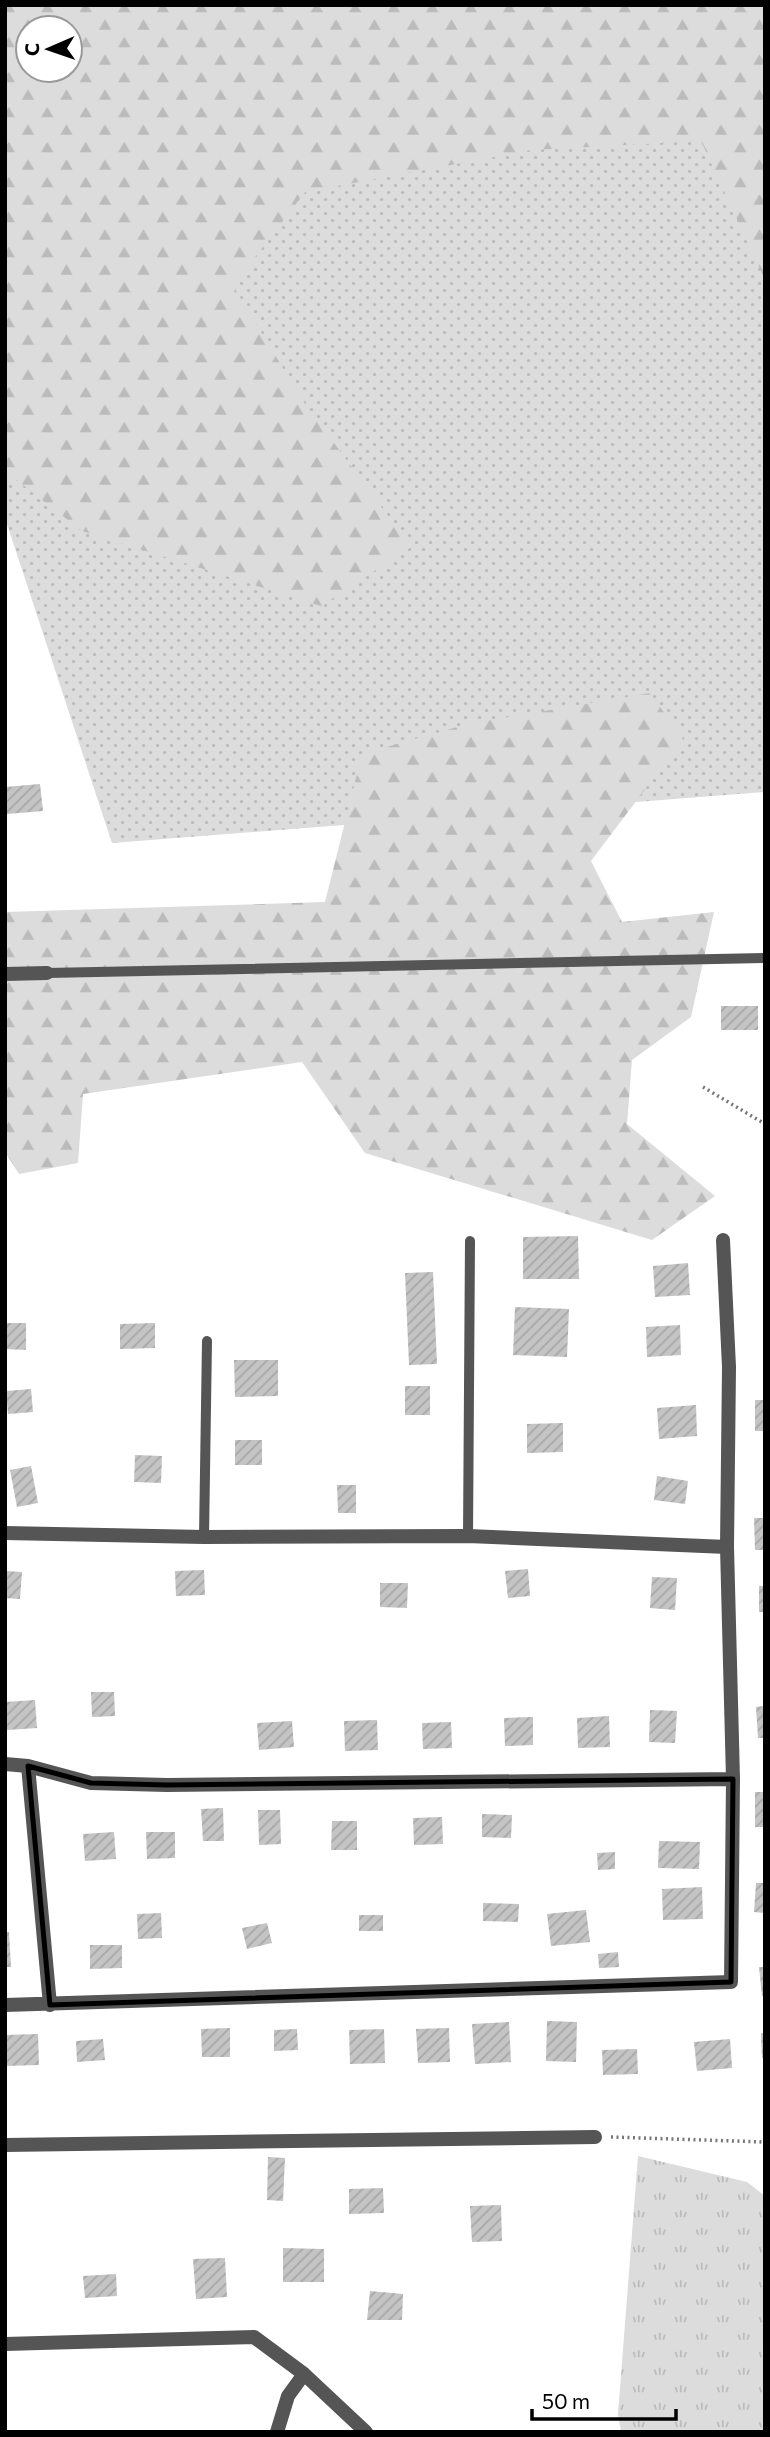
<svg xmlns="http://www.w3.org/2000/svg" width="770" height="2437" font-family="Commissioner,sans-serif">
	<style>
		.grass { fill: url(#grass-dots) }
		.forest { fill: url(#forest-firs); fill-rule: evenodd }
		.park { fill: url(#park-tufts) }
		.building { fill: url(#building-hatch) }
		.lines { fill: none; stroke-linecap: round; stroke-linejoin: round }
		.path { stroke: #777; stroke-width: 3.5; stroke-dasharray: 2 3.5; stroke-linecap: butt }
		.service { stroke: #555; stroke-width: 10 }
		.minor { stroke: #555; stroke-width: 14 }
		.marked { fill: none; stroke: #000; stroke-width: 5; stroke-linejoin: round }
	</style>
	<defs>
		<pattern id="grass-dots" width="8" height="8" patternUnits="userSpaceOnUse" patternTransform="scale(1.75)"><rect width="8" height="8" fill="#dcdcdc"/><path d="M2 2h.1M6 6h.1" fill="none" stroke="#bbb" stroke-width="1.8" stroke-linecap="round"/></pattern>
		<pattern id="forest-firs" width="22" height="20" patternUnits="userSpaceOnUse" patternTransform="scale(1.75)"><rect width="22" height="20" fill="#dcdcdc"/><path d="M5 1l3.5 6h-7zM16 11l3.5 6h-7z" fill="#bbb"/></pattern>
		<pattern id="park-tufts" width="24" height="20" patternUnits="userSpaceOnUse" patternTransform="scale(1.75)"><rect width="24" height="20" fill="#dcdcdc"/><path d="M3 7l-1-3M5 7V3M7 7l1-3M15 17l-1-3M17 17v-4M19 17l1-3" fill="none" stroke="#bbb"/></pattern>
		<pattern id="building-hatch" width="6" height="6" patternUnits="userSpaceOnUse" patternTransform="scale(1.75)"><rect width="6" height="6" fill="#c4c4c4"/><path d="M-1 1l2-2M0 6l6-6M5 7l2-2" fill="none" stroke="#a7a7a7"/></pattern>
	</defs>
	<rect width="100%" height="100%" fill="#fff"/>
	<path class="grass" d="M765,97V792L112,843L5,518V440L102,114Z"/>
	<path class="forest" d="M6,5H765V280L701,141L531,150L305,192L233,286L303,401L411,547L321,606L82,531L5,471ZM28,28H70V70H28Z
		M650,693L683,739L591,861L622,922L714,912L691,1017L632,1060L627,1124L715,1196L652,1240L365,1153L302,1062L83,1094L78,1163L19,1174L5,1152V912L325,902L362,754L468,724Z"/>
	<path class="park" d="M638,2156L747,2182L765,2196V2432H621L618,2414Z"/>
	<path class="building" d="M40,784L43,811L7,814L5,787Z
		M721,1006H758V1030H721Z
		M578,1236L579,1279H523V1237Z
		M688,1263L690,1295L655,1297L653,1266Z
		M433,1272L437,1364L409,1365L405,1273Z
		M515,1307L569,1309L567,1357L513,1355Z
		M5,1323H26V1350L5,1349Z
		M155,1323V1348L120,1349V1324Z
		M680,1325L681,1355L647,1357L646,1327Z
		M234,1360H278V1396L235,1397Z
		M405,1386H430V1415H405Z
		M31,1389L33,1412L8,1414L6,1391Z
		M755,1400H765V1431H755Z
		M696,1405L697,1436L659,1439L657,1408Z
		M563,1423V1452L527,1453V1424Z
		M235,1440H262V1465H235Z
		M135,1455L162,1456L161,1483L134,1482Z
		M31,1466L38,1503L17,1507L10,1470Z
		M657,1476L688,1481L685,1504L654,1500Z
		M337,1485H356V1513H338Z
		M754,1518H765V1550H755Z
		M528,1569L530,1596L508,1598L505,1571Z
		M204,1570L205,1595L176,1596L175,1571Z
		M6,1571L22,1572L20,1599L5,1598Z
		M652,1577L677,1578L675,1610L650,1608Z
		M380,1583H408L407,1608L380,1607Z
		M759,1586H765V1612H759Z
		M91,1692H114L115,1716L92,1717Z
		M35,1700L37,1728L7,1730L5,1702Z
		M765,1706V1738H758L756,1707Z
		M650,1710L677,1711L675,1743L649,1742Z
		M609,1716L610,1747L578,1748L577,1718Z
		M533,1717V1745L505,1746L504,1718Z
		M377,1720L378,1750L345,1751L344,1721Z
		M292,1721L294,1747L259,1750L257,1723Z
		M451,1722L452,1748L423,1749L422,1723Z
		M755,1792H765V1827H755Z
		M223,1808L224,1841H203L201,1809Z
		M258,1810H280L281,1844L259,1845Z
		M482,1814L512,1815L511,1838L482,1837Z
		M442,1817L443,1844L414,1845L413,1818Z
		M332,1821H357V1850H331Z
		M114,1832L116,1859L85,1861L83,1834Z
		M146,1832H175V1858L147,1859Z
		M659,1841L700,1842L699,1869L658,1868Z
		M615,1852V1869L598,1870L597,1853Z
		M756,1883H765V1913L754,1912Z
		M702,1887L703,1919L663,1920L662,1889Z
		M483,1903L519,1904L518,1922L483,1921Z
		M586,1910L590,1942L551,1946L547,1914Z
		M161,1913L162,1938L138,1939L137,1914Z
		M359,1915H383V1931H359Z
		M267,1923L272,1943L247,1949L242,1928Z
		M5,1932H9L11,1967H5Z
		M90,1945H122V1968L90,1969Z
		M618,1952L619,1967L599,1968L598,1954Z
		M759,1967H765V1996H762Z
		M547,2021L577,2022L576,2062L546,2061Z
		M509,2022L511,2062L475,2064L472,2024Z
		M230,2028V2057H202L201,2029Z
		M449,2028L450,2062L418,2063L416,2029Z
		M297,2029L298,2050L274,2051V2030Z
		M384,2029L385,2063L350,2064L349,2030Z
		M761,2033H765V2058H762Z
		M38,2034L39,2065L5,2066V2035Z
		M103,2039L105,2060L77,2062L76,2041Z
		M730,2039L732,2068L697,2071L694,2042Z
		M637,2049L638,2074L603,2075L602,2050Z
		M268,2157L285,2158L283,2201L267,2200Z
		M383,2188L384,2213L349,2214V2189Z
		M501,2205L502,2241L472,2242L470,2206Z
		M283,2248L324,2249V2282H283Z
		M225,2258L227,2297L196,2299L193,2259Z
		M116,2274L117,2296L85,2298L83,2276Z
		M370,2291L403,2294L402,2320H367Z"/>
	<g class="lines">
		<path class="path" d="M703,1087L765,1124
			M611,2137L765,2142"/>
		<path class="service" d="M47,973L765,958
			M468,1536L470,1241
			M204,1537L207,1341"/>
		<path class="minor" d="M5,974L47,973
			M5,1533L204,1537L468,1536L727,1547
			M5,1764L28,1766L91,1783L167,1785L733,1779
			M28,1766L50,2005
			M5,2005L731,1982L733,1779L727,1547L729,1367L723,1240
			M5,2145L595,2137
			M5,2344L254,2337L304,2374L366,2432
			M277,2432L288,2396L304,2374"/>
	</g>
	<path class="marked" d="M28,1766L91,1783L167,1785L733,1779L731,1982L50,2005Z"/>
	<rect width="770" height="2437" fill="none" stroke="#000000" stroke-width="14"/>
	<g transform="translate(49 49) rotate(268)"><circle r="33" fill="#ffffff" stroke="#999999" stroke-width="2"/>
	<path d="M0-5L12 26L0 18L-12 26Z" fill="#000000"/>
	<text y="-10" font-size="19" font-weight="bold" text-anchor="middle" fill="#000000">С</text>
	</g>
	<path d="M532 2409v10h144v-10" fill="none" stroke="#000000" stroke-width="3.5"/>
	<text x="542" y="2409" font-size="21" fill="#000000" stroke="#ffffff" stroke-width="5" paint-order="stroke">50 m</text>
</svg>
